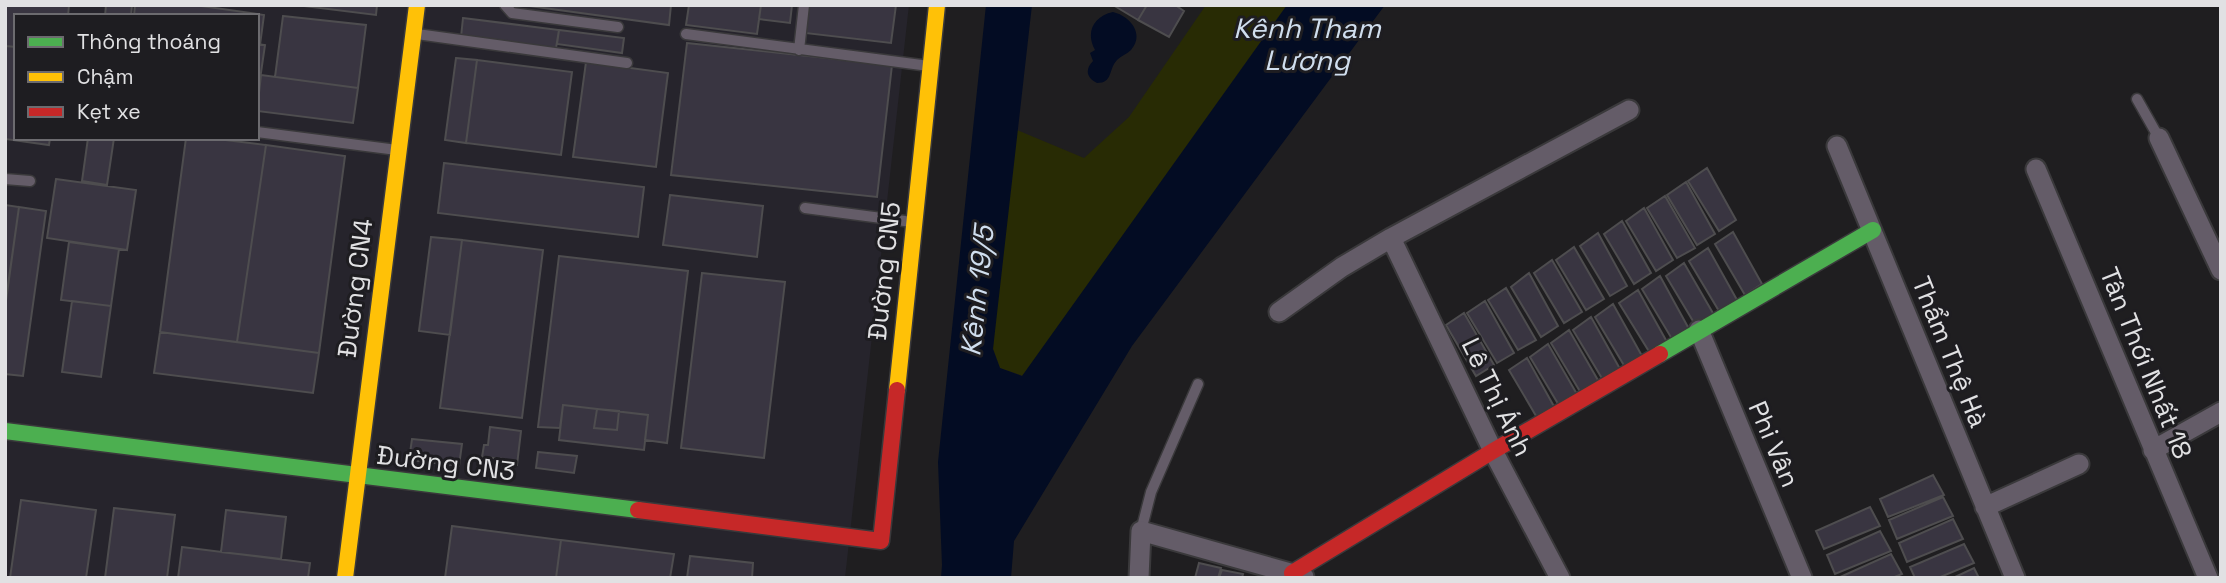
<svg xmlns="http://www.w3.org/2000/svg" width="2226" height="583" font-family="'Space Grotesk',sans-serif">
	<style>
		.built { fill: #26242c; fill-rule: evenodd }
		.green { fill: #282b04 }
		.water { fill: #030c23 }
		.building { fill: #393541; stroke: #4e4d4f; stroke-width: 2 }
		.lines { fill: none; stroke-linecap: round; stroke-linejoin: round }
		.lane-casing { stroke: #3a393b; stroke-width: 13 }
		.street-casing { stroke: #3a393b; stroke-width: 23 }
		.fast-casing { stroke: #3a393b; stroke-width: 19 }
		.slow-casing { stroke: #3a393b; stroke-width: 19 }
		.jam-casing { stroke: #3a393b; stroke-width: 19 }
		.lane { stroke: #645c68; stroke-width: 10 }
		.street { stroke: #645c68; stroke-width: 19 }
		.fast { stroke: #4caf50; stroke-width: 16 }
		.slow { stroke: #ffc107; stroke-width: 16 }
		.jam { stroke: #c62828; stroke-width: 16 }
		.labels { text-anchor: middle; stroke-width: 6; stroke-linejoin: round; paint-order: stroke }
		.street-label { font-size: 26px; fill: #e1e1e3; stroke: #1e1d21 }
		.water-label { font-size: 28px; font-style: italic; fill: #d0deee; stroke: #1e1d21 }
	</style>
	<rect width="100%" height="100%" fill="#1f1e20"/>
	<path class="built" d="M5,5H909L845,578H5ZM16,16H257V138H16Z"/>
	<path class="green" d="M1206,5H1287L1023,376L1000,368L993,349L994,328L1017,130L1084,158L1129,117Z"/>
	<path class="water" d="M986,5H1032L993,349L1000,368L1022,376L1287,5H1385L1132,346L1014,541L1011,578H941L942,565L938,462Z
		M1113,12C1130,16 1145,34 1131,50C1127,54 1121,56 1117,60C1108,70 1113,83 1097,83C1086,78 1085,69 1093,61L1090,53L1095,50C1085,32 1094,16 1113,12Z"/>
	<path class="building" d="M5,5H69L68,16H16V47L5,46Z
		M106,5H132L131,16H105Z
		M135,5H194L264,15L260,45L257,44V16H134Z
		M296,5H377L376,15Z
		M522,5H671L669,25Z
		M689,5H761L757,34L686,25Z
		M761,5H792L790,23L759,19Z
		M809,5H896L891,43L805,33Z
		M1113,5H1147L1138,20Z
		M1147,5H1175L1184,11L1169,37L1138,20Z
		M283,16L366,25L358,88L275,77Z
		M463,18L559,30L556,48L461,37Z
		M559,30L624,38L622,53L557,44Z
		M687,43L892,65L877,197L671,175Z
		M257,44L265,45L257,100Z
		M5,46L16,47V138H50L49,145L5,139Z
		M456,58L477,60L466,143L445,140Z
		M477,60L572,72L561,155L466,143Z
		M586,62L668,73L656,167L573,157Z
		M261,75L358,88L353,123L257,111Z
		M88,138H114L107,185L82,181Z
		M186,138H209L266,145L237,342L160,332Z
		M266,145L345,156L319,353L237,342Z
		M444,163L644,187L638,237L438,213Z
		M1707,168L1736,220L1719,231L1688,181Z
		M56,179L136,190L127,250L47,238Z
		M1686,182L1715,234L1697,245L1667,195Z
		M670,195L763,206L757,257L663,245Z
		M1665,196L1695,248L1677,258L1647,208Z
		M5,205L19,207L6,299H5Z
		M19,207L46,211L23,376L5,374V308Z
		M1644,208L1673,260L1656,271L1626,221Z
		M1622,221L1651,273L1634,284L1604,234Z
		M1733,232L1762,284L1745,295L1715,244Z
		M1598,233L1627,286L1610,296L1580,246Z
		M431,237L462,240L450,335L419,331Z
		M462,240L543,250L522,418L440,408Z
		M69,242L119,249L111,306L61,300Z
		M1574,247L1604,299L1586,310L1556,260Z
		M1708,248L1737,300L1719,311L1689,261Z
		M559,256L688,271L667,443L645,440L648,415L563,405L560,428L538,427Z
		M1552,260L1582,312L1564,323L1534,273Z
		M1684,263L1714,315L1696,326L1666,276Z
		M702,273L785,282L764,458L681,448Z
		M1529,273L1558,326L1541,337L1511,287Z
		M1660,276L1689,329L1672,339L1642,289Z
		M1506,288L1536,340L1518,350L1488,300Z
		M1638,290L1667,342L1650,353L1619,303Z
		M72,301L111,306L101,377L62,372Z
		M1485,301L1514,353L1497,363L1467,313Z
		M1613,304L1642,356L1625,367L1595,317Z
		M1464,313L1494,365L1476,376L1446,325Z
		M1591,317L1620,369L1603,380L1573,330Z
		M1569,330L1599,382L1581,393L1551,343Z
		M160,332L319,353L313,393L154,373Z
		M1548,344L1578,396L1560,407L1530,357Z
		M1527,358L1556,410L1539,421L1509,370Z
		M563,405L648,415L644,450L559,440Z
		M597,409L619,411L617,430L594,428Z
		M490,427L521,431L517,465L505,464V459L482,457L484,445H488Z
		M412,439L462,444L459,466L409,460Z
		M538,452L577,456L574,473L536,468Z
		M1933,475L1944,495L1888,517L1880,499Z
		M1943,497L1953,516L1897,539L1889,520Z
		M21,500L96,510L86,578H10Z
		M1870,507L1880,526L1824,549L1816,531Z
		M114,508L175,515L167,578H105Z
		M226,510L286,517L281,559L221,552Z
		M1953,519L1963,539L1907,562L1899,543Z
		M452,526L561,540L556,578H445Z
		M1880,531L1891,551L1835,574L1827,555Z
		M561,540L674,554L670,578H556Z
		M1964,544L1974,563L1938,578H1915L1910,567Z
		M182,547L310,563L308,578H178Z
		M1891,554L1902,574L1892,578H1838Z
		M690,556L753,563L752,578H687Z
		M1199,563L1221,568L1218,578H1195Z
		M1974,568L1979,578H1953Z
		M1222,570L1243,574L1242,578H1219Z"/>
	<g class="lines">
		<defs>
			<path id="lane" d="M505,5L512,13L618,27
				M417,34L627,63
				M686,34L929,66
				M799,50L804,5
				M2137,99L2159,138
				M257,132L397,150
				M5,179L30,181
				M805,208L912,222
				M1141,531L1151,492L1198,384"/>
			<path id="street" d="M2159,138L2221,270
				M1837,146L2015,578
				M2036,169L2208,578
				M1391,238L1493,451L1560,578
				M1279,312L1342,267L1391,238L1629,110
				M1699,330L1802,578
				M2153,450L2221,412
				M1985,507L2079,464
				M1139,578L1141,531L1304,577"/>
			<path id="fast" d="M1660,354L1873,230
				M5,431L638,510"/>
			<path id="slow" d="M897,390L937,5
				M345,578L417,5"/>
			<path id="jam" d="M638,510L881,541L897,390
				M1292,573L1493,451L1660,354"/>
		</defs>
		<use href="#lane" class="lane-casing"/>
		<use href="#street" class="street-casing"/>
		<use href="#fast" class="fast-casing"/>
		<use href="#slow" class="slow-casing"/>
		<use href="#jam" class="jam-casing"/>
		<use href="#lane" class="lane"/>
		<use href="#street" class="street"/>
		<use href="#fast" class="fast"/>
		<use href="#slow" class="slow"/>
		<use href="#jam" class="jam"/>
	</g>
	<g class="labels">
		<g class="street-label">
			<text transform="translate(884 271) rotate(-84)" y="9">Đường CN5</text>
			<text transform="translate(355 288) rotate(-83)" y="9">Đường CN4</text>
			<text transform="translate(1950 352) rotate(68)" y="9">Thẩm Thệ Hà</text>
			<text transform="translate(2146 363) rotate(68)" y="9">Tân Thới Nhất 18</text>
			<text transform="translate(1497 397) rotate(64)" y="9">Lê Thị Ánh</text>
			<text transform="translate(1774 444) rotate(67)" y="9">Phi Vân</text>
			<text transform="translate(446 463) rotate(7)" y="9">Đường CN3</text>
		</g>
		<g class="water-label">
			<text x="1307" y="38">Kênh Tham<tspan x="1307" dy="32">Lương</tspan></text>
			<text transform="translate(977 291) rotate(-84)" y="10">Kênh 19/5</text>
		</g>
	</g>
	<rect width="2226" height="583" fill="none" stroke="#e1e1e3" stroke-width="14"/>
	<rect x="14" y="14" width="245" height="126" fill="#1e1d21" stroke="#6c6b6f" stroke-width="2"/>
	<rect x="28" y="37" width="35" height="10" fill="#4caf50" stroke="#6c6b6f" stroke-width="2"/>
	<text x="77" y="49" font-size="21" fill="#e1e1e3">Thông thoáng</text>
	<rect x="28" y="72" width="35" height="10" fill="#ffc107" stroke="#6c6b6f" stroke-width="2"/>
	<text x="77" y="84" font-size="21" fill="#e1e1e3">Chậm</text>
	<rect x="28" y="107" width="35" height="10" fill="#c62828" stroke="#6c6b6f" stroke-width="2"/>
	<text x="77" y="119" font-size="21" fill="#e1e1e3">Kẹt xe</text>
</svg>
